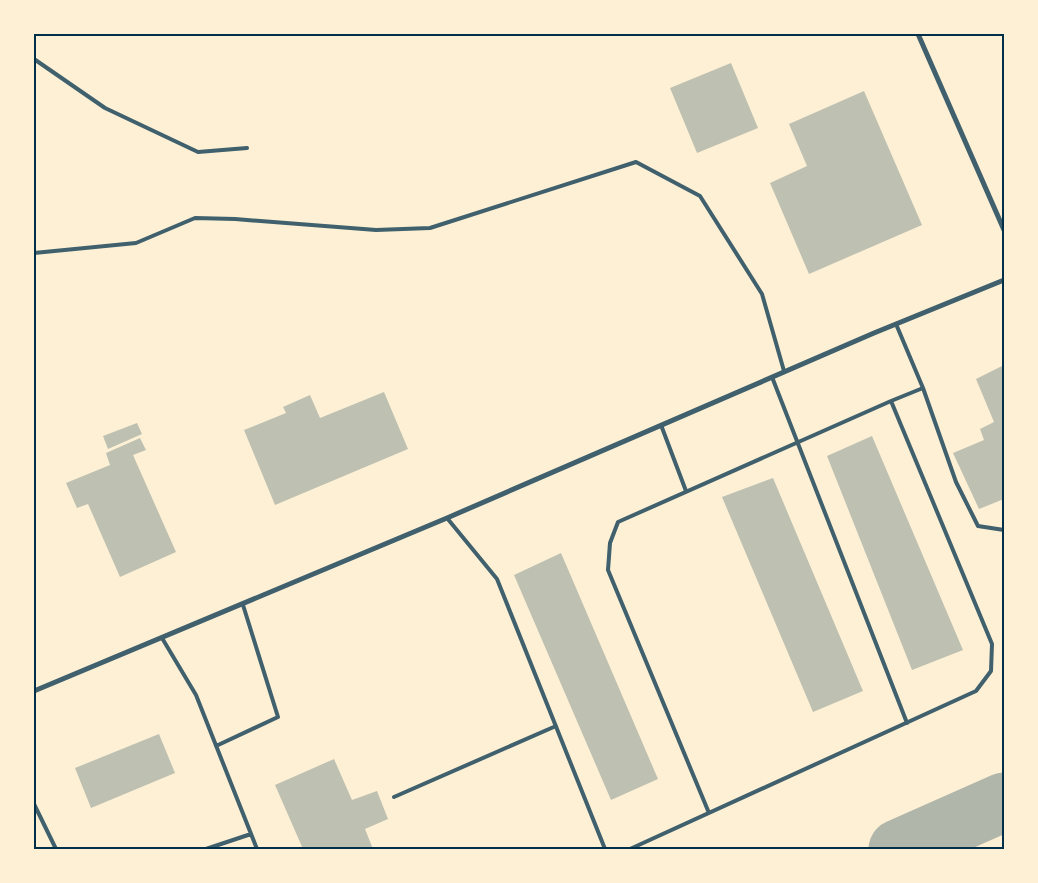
<svg xmlns="http://www.w3.org/2000/svg" width="1038" height="883" font-family="Manrope,sans-serif">
	<style>
		.lines { fill: none; stroke-linecap: round; stroke-linejoin: round }
		.taxiway { stroke: #b1b6ab; stroke-width: 59 }
		.building { fill: #bec0b2 }
		.service { stroke: #3f606c; stroke-width: 4 }
		.minor { stroke: #3f606c; stroke-width: 5 }
		.neatline { fill: none; stroke: #003049; stroke-width: 2 }
	</style>
	<rect width="100%" height="100%" fill="#fdf0d5"/>
	<g class="lines">
		<path class="taxiway" d="M898,849L1004,802"/>
	</g>
	<path class="building" d="M731,63L758,128L697,153L670,88Z
		M864,91L922,225L809,274L770,183L807,166L789,124Z
		M1004,365V499L979,509L953,453L984,440L980,429L994,422L976,379Z
		M384,392L408,449L275,505L244,430L286,413L283,407L310,395L320,418Z
		M137,423L142,434L108,449L103,436Z
		M872,436L963,650L912,670L827,456Z
		M140,438L146,450L133,455L176,552L120,577L88,504L77,508L66,483L110,465L106,453Z
		M773,478L863,691L813,712L722,497Z
		M561,553L658,779L611,800L514,575Z
		M159,734L175,773L91,808L75,768Z
		M334,759L352,800L377,791L388,819L365,829L373,849H303L275,785Z"/>
	<g class="lines">
		<path class="service" d="M34,59L105,108L198,152L247,148
			M34,253L136,243L195,218L235,219L376,230L430,228L636,162L700,196L762,294L784,371
			M772,377L907,723
			M923,388L956,482L978,526L1004,530
			M891,401L923,388L896,324
			M661,425L686,491
			M447,518L497,579L605,849
			M162,638L196,695L257,849
			M216,746L278,717L243,605
			M394,797L556,726
			M34,804L56,849
			M206,849L251,834
			M630,849L976,691L991,671L992,644L891,401L618,522L610,543L608,570L709,813"/>
		<path class="minor" d="M918,34L1004,230
			M34,691L447,518L874,333L1004,280"/>
	</g>
	<rect width="1038" height="883" fill="none" stroke="#fdf0d5" stroke-width="70"/>
	<rect x="35" y="35" width="968" height="813" class="neatline"/>
</svg>
